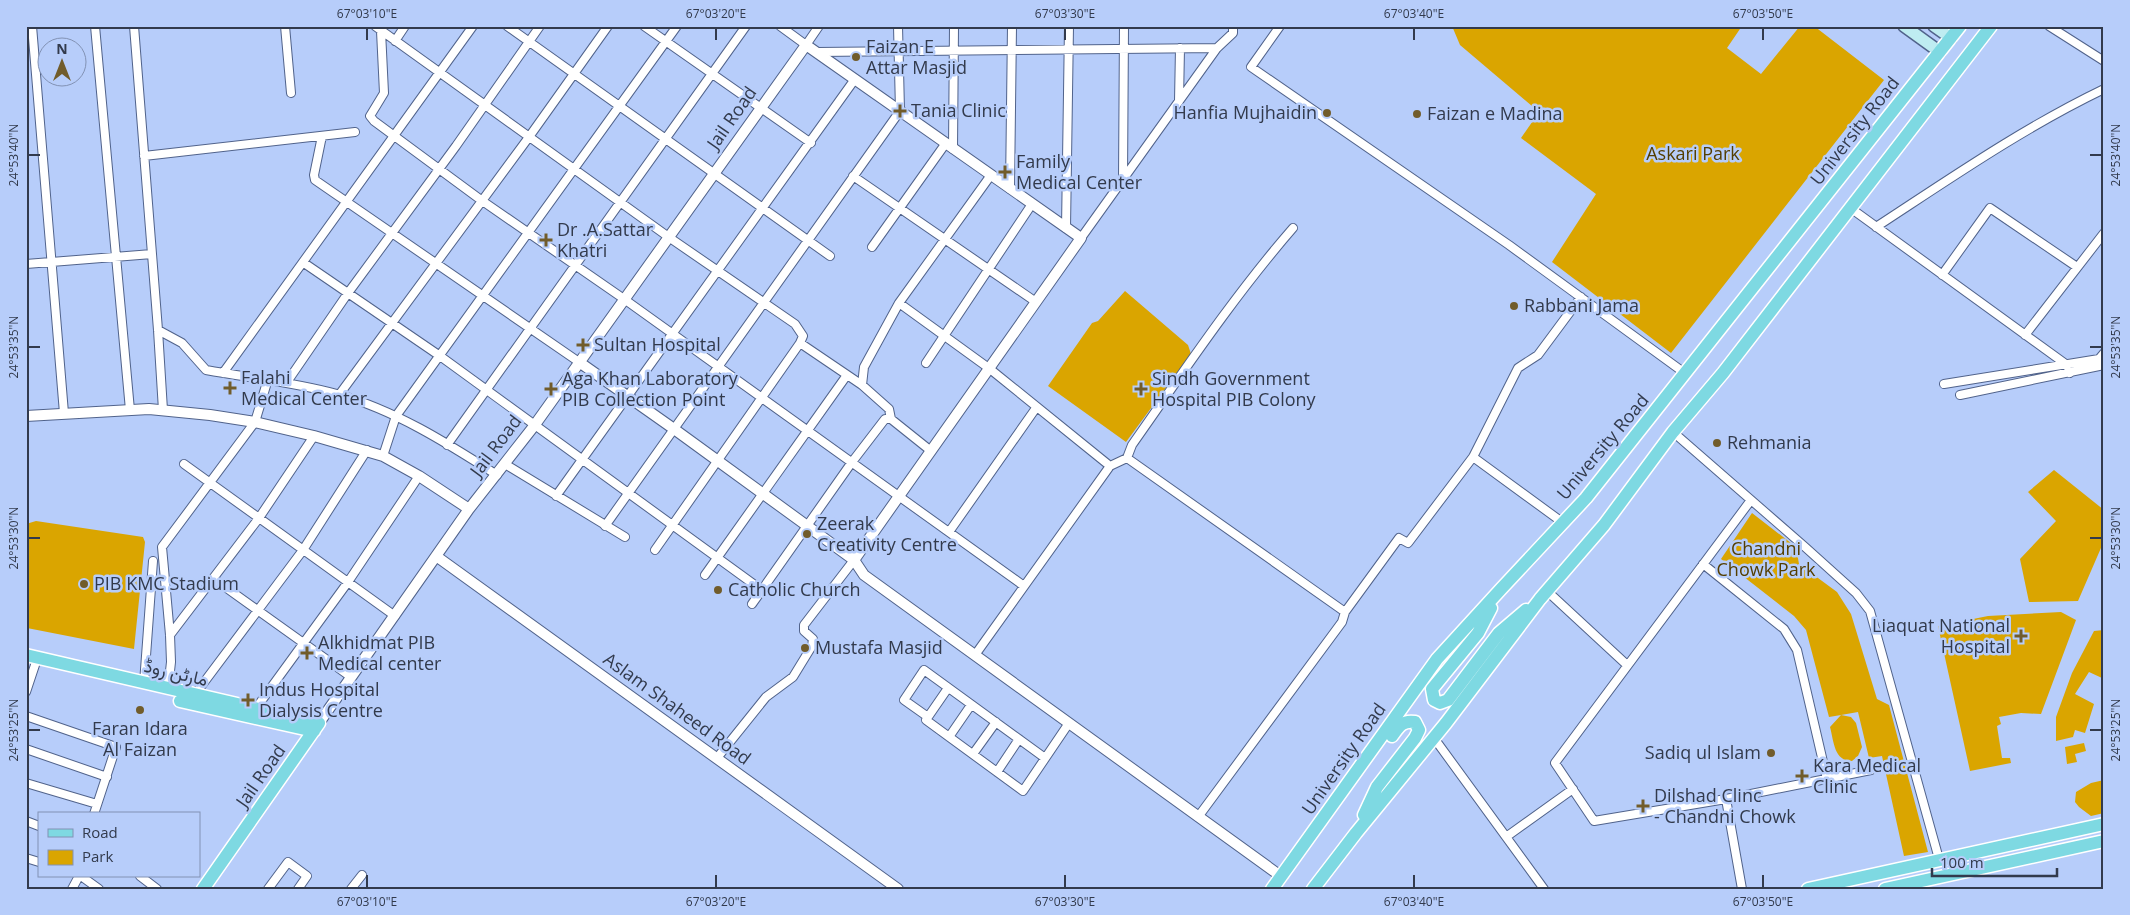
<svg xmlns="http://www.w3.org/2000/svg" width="2130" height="915" font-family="'Open Sans',Vazirmatn,sans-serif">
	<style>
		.green { fill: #daa500 }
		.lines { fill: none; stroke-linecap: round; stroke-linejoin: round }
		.minor-casing { stroke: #51638b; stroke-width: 10 }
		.tertiary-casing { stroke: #51638b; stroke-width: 12 }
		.secondary-casing { stroke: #51638b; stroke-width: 14 }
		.primary-casing { stroke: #fff; stroke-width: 15 }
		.minor { stroke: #fff; stroke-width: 8 }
		.tertiary { stroke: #fff; stroke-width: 10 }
		.secondary { stroke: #beecf1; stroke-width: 11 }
		.primary { stroke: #7ed9e2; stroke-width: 12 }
		.ticks { fill: none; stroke: #323a4c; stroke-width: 2 }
		.poi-dot { fill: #715c2b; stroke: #b7cdfa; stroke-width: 2 }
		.labels { text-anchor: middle; stroke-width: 5; stroke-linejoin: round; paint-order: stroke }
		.poi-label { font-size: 18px; fill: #323a4c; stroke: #b7cdfa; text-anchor: start }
		.street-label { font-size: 18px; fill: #323a4c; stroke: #b7cdfa }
		.park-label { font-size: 18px; fill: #543e01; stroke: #b7cdfa }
		.neatline { fill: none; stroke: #323a4c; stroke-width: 2 }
		.ticks-label { font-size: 12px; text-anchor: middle; fill: #323a4c }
	</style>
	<rect width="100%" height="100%" fill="#b7cdfa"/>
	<path class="green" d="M1452,26H1742L1727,48L1761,74L1800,26H1814L1884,80L1671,353L1552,262L1596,194L1521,138L1539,112L1460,45Z
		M1125,291L1188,345L1191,354L1126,442L1048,386L1092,323L1098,321Z
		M2054,470L2104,510V541L2078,601L2029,602L2020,559L2056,521L2028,492Z
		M1752,513L1796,547L1799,564L1837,592L1851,614L1877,699L1889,705L1928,852L1904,856L1882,756L1869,758L1858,712L1841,715L1851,717L1856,723L1862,747L1858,756L1852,761C1834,761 1834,742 1830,727L1841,715L1829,717L1806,630L1794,616L1721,559Z
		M36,521L143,537L145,542L134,649L27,628L26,524Z
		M2061,612L2076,620L2041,714L2021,713L1999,717L2001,724L1997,726L2002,758H2010L2011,763L1970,771L1938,626L1988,616Z
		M2104,630V674L2102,678L2089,672L2075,694L2094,704L2085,733L2075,730L2073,737L2056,741V717L2072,673L2094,631Z
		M2084,743L2086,751L2075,754L2077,762L2067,764L2065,747Z
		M2104,780V813L2091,816L2079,807L2075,802L2076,792L2091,783Z"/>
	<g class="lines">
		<defs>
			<path id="minor" d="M32,26L64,413
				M95,26L130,410
				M134,26L158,330L163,410
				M285,26L291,93
				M375,26L670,238L795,324L803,336L800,343L862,385L889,409L891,419L931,451
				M507,26L830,256
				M644,26L811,143
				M780,26L806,45L819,26
				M1280,26L1251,67L1509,245L1686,374
				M2049,26L2104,61
				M381,31L384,93L370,116L374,121L481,200L624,299L1024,586
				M395,41L405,26
				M817,52L1217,48
				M1179,101L1180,48
				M322,136L314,175L315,180L579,362
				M953,149L954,26
				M144,156L355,132
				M853,176L1036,302
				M1123,180L1124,26
				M1010,189L1012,26
				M1849,207L2067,365L2070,373
				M1876,227C1951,178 2023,128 2104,89
				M1066,228L1069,26
				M1293,228C1234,296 1184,371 1132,445L1127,458L1345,612L1399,538L1408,543L1473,457L1518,368L1538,355L1581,297
				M1081,238L1217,48L1233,33V26
				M872,247L946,143
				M304,263L440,356L763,591
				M26,264L152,254
				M1942,275L1990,208L2077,267
				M899,303L990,369L1110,466
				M158,330L182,343L206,370C250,378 294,382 337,394C395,410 447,443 497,475
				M2025,335L2104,233
				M926,363L1032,204
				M223,373L473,26
				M287,382L348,293L456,146L540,26
				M1944,384L2099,359L2104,353
				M862,385L864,367L899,303L991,175
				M339,395L529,137L608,26
				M1960,395L2104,365
				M1673,432L1805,547L1856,593L1870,611L1939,859
				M447,445L746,26
				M383,456L396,416L677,26
				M1473,457L1562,522
				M184,464L395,616
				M505,464L625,537
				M556,496L855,79
				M1751,500L1555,763L1594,821L1726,799L1871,770
				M605,526L900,111L898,26
				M949,532L1036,408
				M655,550L800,343
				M1703,564L1784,629L1797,650L1827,779
				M705,575L847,375
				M214,579L351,677
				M1547,591L1627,665
				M752,604L852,462L885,419H891
				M170,635L259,518L314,436
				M975,655L1110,466L1127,458
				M144,683L153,561
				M168,689L171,662L170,635L162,547L255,422L268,379
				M26,692L35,665
				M193,697L303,550L367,450
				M254,711L348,582L419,476
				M26,716L116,747L94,814
				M928,717L948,688
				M949,737L971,705
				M1434,738L1544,889
				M26,749L107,777
				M973,754L996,722
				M717,758L766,697L793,677L812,646L813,639L804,631V625L854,560
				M1045,758L924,670L904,700L928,717L926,720L1023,791L1069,723
				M997,772L1019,739
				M26,783L97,804
				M1726,799L1742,889
				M1198,817L1342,622L1345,612
				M26,821L39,826
				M1506,837L1573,789
				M26,858L39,862
				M81,876L99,889
				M140,876L157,889
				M72,889L79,876
				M268,889L288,862L307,876L298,889
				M351,889L362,875"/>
			<path id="tertiary" d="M579,362L674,429L854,560L864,575L1282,877
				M26,416L149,409L210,415L255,422L314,436L383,456L419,476L469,509
				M436,556L898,889
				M319,723L469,509L534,426L806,45L1081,238L854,560"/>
			<path id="secondary" d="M1904,26L1940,52
				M1934,26L1951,38"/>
			<path id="primary" d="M1491,608L1478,633L1432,689L1434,700L1440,703L1448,700L1499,633L1526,610
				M26,655L319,723L203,889
				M180,701L314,731
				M1364,815L1377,787L1415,738L1419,730L1415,722C1403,720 1399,726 1392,736
				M1272,889L1437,659L1501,589L1586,498L1960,26
				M1313,889L1356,833L1446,723L1540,599L1604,525L1673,432L1723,373L1991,26
				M1808,889L2104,824
				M1885,889L2104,841"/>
		</defs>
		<use href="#minor" class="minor-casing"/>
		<use href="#tertiary" class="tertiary-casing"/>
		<use href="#secondary" class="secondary-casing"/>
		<use href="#primary" class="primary-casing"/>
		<use href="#minor" class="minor"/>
		<use href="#tertiary" class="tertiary"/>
		<use href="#secondary" class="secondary"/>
		<use href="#primary" class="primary"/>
	</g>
	<path class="ticks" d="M367,28V40M716,28V40M1065,28V40M1414,28V40M1763,28V40M28,155H40M2090,155H2102M28,347H40M2090,347H2102M28,538H40M2090,538H2102M28,730H40M2090,730H2102M367,875V888M716,875V888M1065,875V888M1414,875V888M1763,875V888"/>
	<g class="poi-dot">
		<circle cx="856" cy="57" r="5"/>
		<path d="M897.5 103.5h5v5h5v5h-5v5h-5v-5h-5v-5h5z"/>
		<circle cx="1327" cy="113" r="5"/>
		<circle cx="1417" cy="114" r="5"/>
		<path d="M1002.5 164.5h5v5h5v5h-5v5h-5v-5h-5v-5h5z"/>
		<path d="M543.5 232.5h5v5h5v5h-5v5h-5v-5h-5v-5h5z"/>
		<circle cx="1514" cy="306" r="5"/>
		<path d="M580.5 337.5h5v5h5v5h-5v5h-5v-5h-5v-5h5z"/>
		<path d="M227.5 380.5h5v5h5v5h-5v5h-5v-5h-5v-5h5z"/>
		<path d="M548.5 381.5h5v5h5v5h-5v5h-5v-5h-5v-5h5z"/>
		<path d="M1138.5 381.5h5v5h5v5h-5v5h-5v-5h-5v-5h5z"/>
		<circle cx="1717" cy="443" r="5"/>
		<circle cx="807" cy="534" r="5"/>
		<circle cx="84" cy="584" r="5"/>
		<circle cx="718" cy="590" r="5"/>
		<path d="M2018.5 628.5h5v5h5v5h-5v5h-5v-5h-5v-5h5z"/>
		<circle cx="805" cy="648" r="5"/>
		<path d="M304.5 645.5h5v5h5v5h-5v5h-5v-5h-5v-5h5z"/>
		<path d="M245.5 692.5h5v5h5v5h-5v5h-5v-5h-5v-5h5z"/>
		<circle cx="140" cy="710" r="5"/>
		<circle cx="1771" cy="753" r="5"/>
		<path d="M1799.5 768.5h5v5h5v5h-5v5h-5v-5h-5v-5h5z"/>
		<path d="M1640.5 798.5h5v5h5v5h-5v5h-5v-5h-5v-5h5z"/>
	</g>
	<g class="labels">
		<g class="poi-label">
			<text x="866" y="53">Faizan E<tspan x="866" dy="21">Attar Masjid</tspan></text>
			<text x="911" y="117">Tania Clinic</text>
			<text x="1317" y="119" text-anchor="end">Hanfia Mujhaidin</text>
			<text x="1427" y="120">Faizan e Madina</text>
			<text x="1016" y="168">Family<tspan x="1016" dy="21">Medical Center</tspan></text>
			<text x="557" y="236">Dr .A.Sattar<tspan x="557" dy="21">Khatri</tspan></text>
			<text x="1524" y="312">Rabbani Jama</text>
			<text x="594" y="351">Sultan Hospital</text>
			<text x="241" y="384">Falahi<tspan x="241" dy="21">Medical Center</tspan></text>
			<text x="562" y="385">Aga Khan Laboratory<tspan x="562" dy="21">PIB Collection Point</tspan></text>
			<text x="1152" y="385">Sindh Government<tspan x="1152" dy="21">Hospital PIB Colony</tspan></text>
			<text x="1727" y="449">Rehmania</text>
			<text x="817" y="530">Zeerak<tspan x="817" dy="21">Creativity Centre</tspan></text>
			<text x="94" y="590">PIB KMC Stadium</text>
			<text x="728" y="596">Catholic Church</text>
			<text x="2010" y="632" text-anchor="end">Liaquat National<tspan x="2010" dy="21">Hospital</tspan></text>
			<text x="318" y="649">Alkhidmat PIB<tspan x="318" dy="21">Medical center</tspan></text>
			<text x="815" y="654">Mustafa Masjid</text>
			<text x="259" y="696">Indus Hospital<tspan x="259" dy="21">Dialysis Centre</tspan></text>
			<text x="140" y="735" text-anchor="middle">Faran Idara<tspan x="140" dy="21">Al Faizan</tspan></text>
			<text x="1761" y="759" text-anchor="end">Sadiq ul Islam</text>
			<text x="1813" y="772">Kara Medical<tspan x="1813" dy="21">Clinic</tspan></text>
			<text x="1654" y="802">Dilshad Clinc<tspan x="1654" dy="21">- Chandni Chowk</tspan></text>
		</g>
		<g class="street-label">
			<text transform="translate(732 118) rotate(-55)" y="6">Jail Road</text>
			<text transform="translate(1855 131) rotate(-52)" y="6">University Road</text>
			<text transform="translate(496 446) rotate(-53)" y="6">Jail Road</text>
			<text transform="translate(1603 447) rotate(-50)" y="6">University Road</text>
			<text transform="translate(176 673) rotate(13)" y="6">مارٹن روڈ</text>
			<text transform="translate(677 709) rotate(36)" y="6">Aslam Shaheed Road</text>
			<text transform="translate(1344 759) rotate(-55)" y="6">University Road</text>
			<text transform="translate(261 776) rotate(-55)" y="6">Jail Road</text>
		</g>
		<g class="park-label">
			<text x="1693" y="160">Askari Park</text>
			<text x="1766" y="555">Chandni<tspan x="1766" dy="21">Chowk Park</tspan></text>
		</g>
	</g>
	<rect width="2130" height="915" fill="none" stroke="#b7cdfa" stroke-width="55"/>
	<rect x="38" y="812" width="162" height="65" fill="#b7cdfa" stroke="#8292b4"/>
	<rect x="48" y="829" width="25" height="8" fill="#7ed9e2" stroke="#8292b4"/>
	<text x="82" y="838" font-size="15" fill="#323a4c">Road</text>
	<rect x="48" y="850" width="25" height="15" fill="#daa500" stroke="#8292b4"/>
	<text x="82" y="862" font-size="15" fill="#323a4c">Park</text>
	<g transform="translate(62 62)"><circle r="24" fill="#b7cdfa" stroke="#8292b4"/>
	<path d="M0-4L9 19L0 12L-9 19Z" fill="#715c2b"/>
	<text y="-8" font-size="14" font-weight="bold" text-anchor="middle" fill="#323a4c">N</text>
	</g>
	<path d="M1932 868v8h125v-8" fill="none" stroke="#323a4c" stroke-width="2.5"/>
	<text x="1940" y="868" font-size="15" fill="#323a4c" stroke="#b7cdfa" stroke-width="4" paint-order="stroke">100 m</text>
	<rect x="28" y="28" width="2074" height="860" class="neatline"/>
	<g class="ticks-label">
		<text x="367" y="18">67°03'10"E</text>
		<text x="716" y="18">67°03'20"E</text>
		<text x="1065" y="18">67°03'30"E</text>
		<text x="1414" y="18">67°03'40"E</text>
		<text x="1763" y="18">67°03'50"E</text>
		<text transform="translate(14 155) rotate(-90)" y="4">24°53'40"N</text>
		<text transform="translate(2116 155) rotate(-90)" y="4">24°53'40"N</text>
		<text transform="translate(14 347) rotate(-90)" y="4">24°53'35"N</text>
		<text transform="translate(2116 347) rotate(-90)" y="4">24°53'35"N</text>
		<text transform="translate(14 538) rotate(-90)" y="4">24°53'30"N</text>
		<text transform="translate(2116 538) rotate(-90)" y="4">24°53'30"N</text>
		<text transform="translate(14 730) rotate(-90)" y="4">24°53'25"N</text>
		<text transform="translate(2116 730) rotate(-90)" y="4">24°53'25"N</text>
		<text x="367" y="906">67°03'10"E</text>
		<text x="716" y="906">67°03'20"E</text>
		<text x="1065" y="906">67°03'30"E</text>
		<text x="1414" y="906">67°03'40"E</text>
		<text x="1763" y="906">67°03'50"E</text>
	</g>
</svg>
